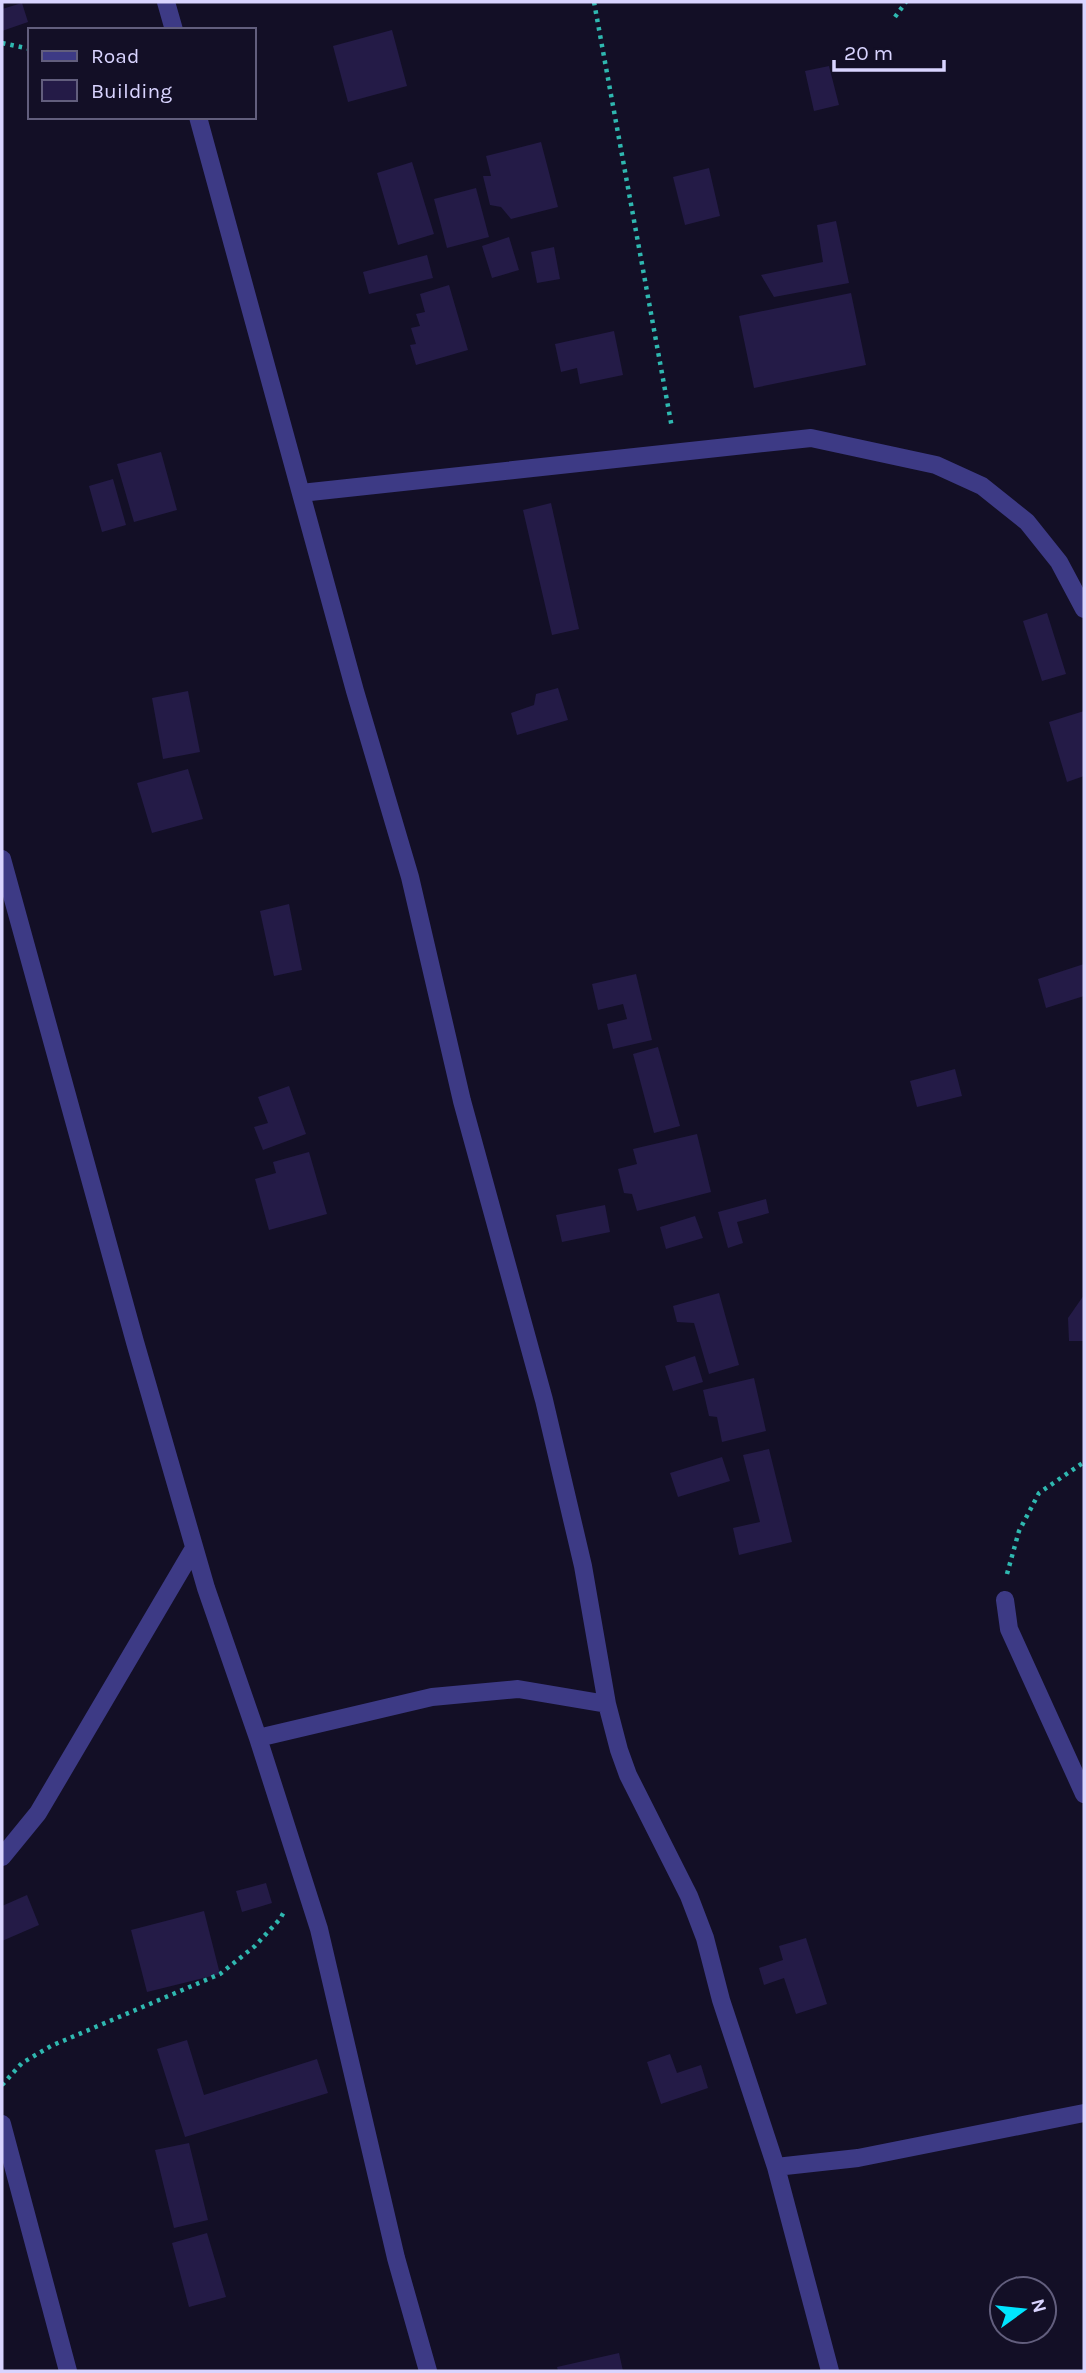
<svg xmlns="http://www.w3.org/2000/svg" width="1086" height="2373" font-family="Karla,sans-serif">
	<style>
		.building { fill: #241b47 }
		.lines { fill: none; stroke-linecap: round; stroke-linejoin: round }
		.path { stroke: #2fb8b0; stroke-width: 4.5; stroke-dasharray: 3.5 5; stroke-linecap: butt }
		.street { stroke: #3d3a85; stroke-width: 18 }
	</style>
	<rect width="100%" height="100%" fill="#130f26"/>
	<path class="building" d="M22,3L28,22L2,31V9Z
		M392,30L407,86L348,102L333,46Z
		M829,66L839,105L814,111L805,71Z
		M541,142L558,207L511,219L501,207L490,205L483,176H491L486,156Z
		M412,162L434,234L398,245L377,173Z
		M709,168L720,216L685,225L673,177Z
		M476,188L489,237L447,248L434,199Z
		M836,221L849,283L774,297L761,275L823,262L817,225Z
		M509,237L519,270L492,278L482,246Z
		M554,247L560,279L537,283L531,252Z
		M427,255L433,278L369,294L363,272Z
		M449,285L468,350L416,365L410,345L416,344L411,328L420,326L416,314L425,312L420,294Z
		M851,293L866,365L754,388L739,316Z
		M614,331L623,375L580,384L577,368L561,372L555,344Z
		M161,452L177,510L134,522L117,464Z
		M113,479L126,525L102,532L89,486Z
		M551,503L579,629L552,635L523,510Z
		M1047,613L1066,674L1042,681L1023,621Z
		M558,688L568,720L517,735L511,713L534,705L536,694Z
		M188,691L200,752L163,759L152,698Z
		M1084,711V776L1067,782L1049,722Z
		M188,769L203,819L152,833L137,783Z
		M289,904L302,970L274,976L260,911Z
		M1084,964V996L1046,1008L1038,979Z
		M636,974L652,1040L613,1049L607,1024L627,1019L623,1004L598,1010L592,984Z
		M658,1047L680,1126L654,1133L633,1054Z
		M955,1069L962,1096L917,1107L910,1081Z
		M289,1086L306,1134L263,1150L254,1127L268,1123L258,1097Z
		M697,1134L711,1192L637,1211L632,1194L624,1193L618,1169L637,1164L633,1149Z
		M309,1152L327,1214L269,1230L255,1179L276,1173L273,1162Z
		M766,1199L769,1213L737,1222L743,1243L728,1248L718,1212Z
		M605,1205L610,1232L562,1242L556,1215Z
		M695,1216L703,1238L666,1249L660,1227Z
		M719,1293L739,1365L709,1374L694,1323L677,1322L673,1306Z
		M1084,1295V1341H1069L1068,1318Z
		M695,1356L703,1382L673,1391L665,1366Z
		M754,1378L766,1431L722,1442L717,1417L709,1416L703,1390Z
		M769,1449L792,1542L739,1555L733,1528L760,1522L743,1455Z
		M722,1457L730,1481L678,1497L670,1473Z
		M266,1883L272,1903L242,1912L236,1891Z
		M27,1895L39,1925L2,1941V1906Z
		M204,1911L220,1974L147,1992L131,1930Z
		M806,1938L827,2004L796,2014L784,1978L764,1985L759,1968L783,1960L779,1946Z
		M187,2040L204,2095L317,2059L328,2093L185,2137L157,2049Z
		M670,2054L677,2073L701,2065L708,2088L661,2104L647,2062Z
		M189,2143L208,2220L174,2228L155,2150Z
		M207,2233L226,2297L189,2307L172,2243Z
		M619,2353L623,2371H558L557,2367Z"/>
	<g class="lines">
		<path class="path" d="M594,2L672,428
			M895,17L906,2
			M2,43L30,49
			M1007,1574L1019,1531L1039,1493L1084,1462
			M2,2085L22,2063L51,2046L220,1974L255,1946L280,1919L285,1910"/>
		<path class="street" d="M166,2L174,30
			M198,117L355,691L410,877L462,1101L544,1400L583,1566L607,1704L619,1750L628,1775L689,1896L705,1938L721,2000L776,2167L830,2371
			M301,493L811,438L936,465L982,486L1027,522L1059,562L1084,609
			M2,859L135,1342L206,1588L258,1738L319,1929L396,2258L428,2371
			M1005,1600L1009,1629L1084,1794
			M258,1738L432,1697L518,1689L607,1704
			M2,1857L38,1813L194,1548
			M2,2124L68,2371
			M776,2167L858,2158L1084,2113"/>
	</g>
	<rect width="1086" height="2373" fill="none" stroke="#d9d4ff" stroke-width="7"/>
	<rect x="28" y="28" width="228" height="91" fill="#130f26" stroke="#625e7d" stroke-width="2"/>
	<rect x="42" y="51" width="35" height="10" fill="#3d3a85" stroke="#625e7d" stroke-width="2"/>
	<text x="91" y="63" font-size="21" fill="#d9d4ff">Road</text>
	<rect x="42" y="80" width="35" height="21" fill="#241b47" stroke="#625e7d" stroke-width="2"/>
	<text x="91" y="98" font-size="21" fill="#d9d4ff">Building</text>
	<g transform="translate(1023 2310) rotate(75)"><circle r="33" fill="#130f26" stroke="#625e7d" stroke-width="2"/>
	<path d="M0-5L12 26L0 18L-12 26Z" fill="#00e5ff"/>
	<text y="-10" font-size="19" font-weight="bold" text-anchor="middle" fill="#d9d4ff">N</text>
	</g>
	<path d="M834 60v10h110v-10" fill="none" stroke="#d9d4ff" stroke-width="3.5"/>
	<text x="844" y="60" font-size="21" fill="#d9d4ff" stroke="#130f26" stroke-width="5" paint-order="stroke">20 m</text>
</svg>
